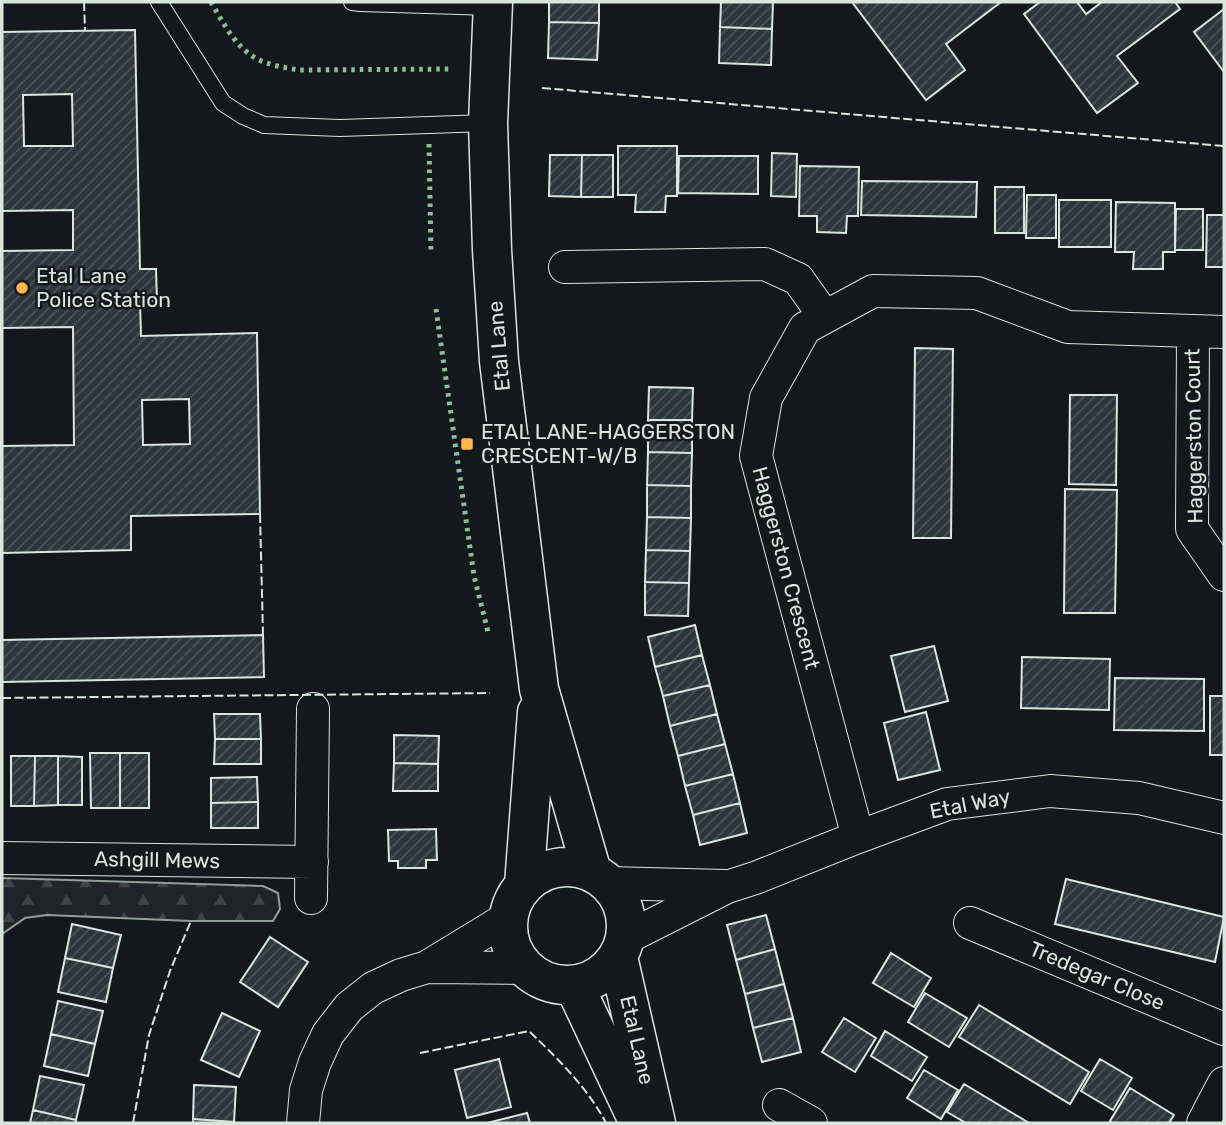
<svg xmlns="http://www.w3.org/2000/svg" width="1226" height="1125" font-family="Rubik,sans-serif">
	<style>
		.forest { fill: url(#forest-firs); stroke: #939e99; stroke-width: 2 }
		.building { fill: url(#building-hatch); stroke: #d8e6dc; stroke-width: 2; fill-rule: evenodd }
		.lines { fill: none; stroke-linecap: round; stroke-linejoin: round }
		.service-casing { stroke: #d8e6dc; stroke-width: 18 }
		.minor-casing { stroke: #d8e6dc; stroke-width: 34 }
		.tertiary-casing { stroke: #d8e6dc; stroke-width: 41 }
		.service { stroke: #14181c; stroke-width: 16 }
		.minor { stroke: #14181c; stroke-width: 32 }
		.tertiary { stroke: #14181c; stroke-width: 38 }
		.hedge { stroke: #8ac095; stroke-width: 5; stroke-dasharray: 3.5 5; stroke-linecap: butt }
		.fence { stroke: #d8e6dc; stroke-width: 2; stroke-dasharray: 9 3.5; stroke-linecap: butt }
		.poi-dot { fill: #ffb74d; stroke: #14181c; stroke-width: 2.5 }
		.labels { text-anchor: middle; stroke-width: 5; stroke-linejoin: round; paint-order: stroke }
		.poi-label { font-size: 21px; fill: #d8e6dc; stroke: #14181c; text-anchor: start }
		.street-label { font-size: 21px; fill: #d8e6dc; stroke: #14181c }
	</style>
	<defs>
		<pattern id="forest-firs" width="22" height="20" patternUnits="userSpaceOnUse" patternTransform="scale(1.75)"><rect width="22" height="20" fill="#202428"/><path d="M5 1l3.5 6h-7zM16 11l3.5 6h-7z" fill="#404447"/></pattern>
		<pattern id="building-hatch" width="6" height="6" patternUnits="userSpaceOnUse" patternTransform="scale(1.75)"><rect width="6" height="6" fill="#2c363c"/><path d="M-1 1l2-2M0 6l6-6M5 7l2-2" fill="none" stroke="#4a5358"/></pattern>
	</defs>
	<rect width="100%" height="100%" fill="#14181c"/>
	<path class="forest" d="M2,878L263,886L278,893L280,909L273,921H191L47,915L25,918L2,934Z"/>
	<path class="building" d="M549,2H599V23L549,22Z
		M721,2H773L772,29L720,27Z
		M852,2H1001L946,44L965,70L926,100Z
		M1040,2H1077L1086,14L1102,2H1175L1180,9L1117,56L1138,83L1097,113L1024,14Z
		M1224,9V72L1194,32Z
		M549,22L599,23L597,60L548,58Z
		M720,27L772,29L771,65L719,63Z
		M135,30L140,269H156L157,301H140L141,336L257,333L260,514L131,516V550L2,553V446L74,445L73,327L2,328V251L73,250V210L2,211V32ZM72,94L73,146H24L23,95ZM189,399L190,444L143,445L142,400Z
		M618,146H677V196H666L665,212H635L636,195H618Z
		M772,153L797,154L796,197L771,196Z
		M550,155H582L581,197L549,196Z
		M582,155H613V197H581Z
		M679,156H758V194L678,193Z
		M800,166L859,167L858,216H847L846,233L817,232V216H799Z
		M862,181L977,182L976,217L861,215Z
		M995,187H1024V233H995Z
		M1027,195H1056V238H1026Z
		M1059,200H1111V247H1059Z
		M1116,202L1175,203V252H1163V269H1133L1134,252H1115Z
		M1176,209H1203V250H1175Z
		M1207,215H1224V267H1206Z
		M915,348L953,349L951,538H913Z
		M649,387L693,388L692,420H648Z
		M1070,395H1117L1116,485L1069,484Z
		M648,420H692V453L648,452Z
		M648,452L692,453L691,486L647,485Z
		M647,485L691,486V518L647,517Z
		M1065,489L1117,490L1115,613H1064Z
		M647,517L691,518L690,551L646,550Z
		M646,550L690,551L689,583L645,582Z
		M645,582L689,583L688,616L645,615Z
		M695,625L702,655L655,667L648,637Z
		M263,635L264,677L2,682V640Z
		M934,646L948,701L905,712L891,656Z
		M702,655L710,685L663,696L655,667Z
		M1022,657L1110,659L1109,710L1021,708Z
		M1115,678L1204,679V731L1114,730Z
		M710,685L717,714L670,726L663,696Z
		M1210,696H1224V755H1210Z
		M926,712L940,770L898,780L884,723Z
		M214,714H260L261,739H215Z
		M717,714L725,744L678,756L670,726Z
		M394,735L439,736L438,764L394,763Z
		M215,739H261V764H214Z
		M725,744L733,774L685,786L678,756Z
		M90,753H120V808H91Z
		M120,753H149V808H120Z
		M11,756H35L34,806H11Z
		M35,756H58V805L34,806Z
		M58,756L82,757V805H58Z
		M394,763L438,764V791H393Z
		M733,774L740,803L693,815L685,786Z
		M257,777L258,802L211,803V778Z
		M258,802V828H211V803Z
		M740,803L747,833L700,845L693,815Z
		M436,829L437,860H426V868H398V861H389L388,830Z
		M1066,879L1224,917L1215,962L1055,924Z
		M766,915L775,949L736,960L727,925Z
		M72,924L121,935L113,968L65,958Z
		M270,937L308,962L278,1007L240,982Z
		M775,949L784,984L745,994L736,960Z
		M891,953L931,978L914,1007L873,983Z
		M65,958L113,968L106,1002L58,992Z
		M784,984L793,1018L753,1028L745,994Z
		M925,993L967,1018L949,1047L908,1022Z
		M58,1001L103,1011L95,1044L51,1034Z
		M979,1005L1089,1072L1070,1104L959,1037Z
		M222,1013L260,1031L239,1077L201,1060Z
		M793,1018L801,1052L762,1062L753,1028Z
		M844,1018L876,1038L855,1072L822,1052Z
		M885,1031L927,1057L912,1081L871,1056Z
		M51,1034L95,1044L88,1076L44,1066Z
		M499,1059L511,1107L467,1118L455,1070Z
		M1100,1059L1132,1078L1113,1110L1081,1091Z
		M924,1070L958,1090L941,1119L907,1098Z
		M40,1076L84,1085L76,1120L33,1110Z
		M964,1084L1029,1123H966L947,1112Z
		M194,1085L236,1087L234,1122L193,1119Z
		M1130,1088L1174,1115L1169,1123H1113L1110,1121Z
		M33,1110L76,1120V1123H30Z
		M527,1113L530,1123H487Z
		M193,1119L234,1122V1123H193Z"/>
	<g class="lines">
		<defs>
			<path id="service" d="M159,2L223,103L243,116L264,125L340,128L488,123
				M352,2L360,3L493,7"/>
			<path id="minor" d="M565,267L765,264L798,279L825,317
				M1193,331L1192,529L1224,575
				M858,837L756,456L766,398L805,328L873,291L977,293L1068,327L1224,332
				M2,858L312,862
				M608,883L725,886
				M311,898L313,709
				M970,923L1224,1029
				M626,938L727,887L755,878L858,837L947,804L1050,791L1139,798L1224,818
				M427,967L509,917
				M779,1105L811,1123
				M303,1123L306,1090L315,1062L328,1034L349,1007L373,988L401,975L427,967L525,968
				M1203,1123L1224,1083"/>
			<path id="tertiary" d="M493,2L488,123L492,250L499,361L539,689L592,872
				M508 926a59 59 0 1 1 118 0a59 59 0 1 1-118 0Z
				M524,885L537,712
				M618,957L656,1123
				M574,985L639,1123"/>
		</defs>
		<use href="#service" class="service-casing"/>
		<use href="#minor" class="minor-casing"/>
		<use href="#tertiary" class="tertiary-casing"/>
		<use href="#service" class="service"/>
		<use href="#minor" class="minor"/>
		<use href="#tertiary" class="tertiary"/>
		<path class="hedge" d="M211,2C221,19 233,43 251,55C264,65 283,67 298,70L452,69
			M429,144L431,254
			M436,309L474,576L488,632"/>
		<path class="fence" d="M84,2L85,31
			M542,88L1224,146
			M260,514L263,635
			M2,698L490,693
			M420,1053L529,1031C558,1059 587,1087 606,1123
			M133,1123L149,1035L170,971L191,921"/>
	</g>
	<g class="poi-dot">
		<circle cx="22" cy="288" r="7"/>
		<rect x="460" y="437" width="14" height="14" rx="3.5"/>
	</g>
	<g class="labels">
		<g class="poi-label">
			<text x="36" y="283">Etal Lane<tspan x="36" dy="24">Police Station</tspan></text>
			<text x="481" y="439">ETAL LANE-HAGGERSTON<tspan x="481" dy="24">CRESCENT-W/B</tspan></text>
		</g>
		<g class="street-label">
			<text transform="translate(499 346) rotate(-95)" y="7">Etal Lane</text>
			<text transform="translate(1194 436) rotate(-91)" y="7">Haggerston Court</text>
			<text transform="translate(786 568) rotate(75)" y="7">Haggerston Crescent</text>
			<text transform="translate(970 804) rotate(-11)" y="7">Etal Way</text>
			<text transform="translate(157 860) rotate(1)" y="7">Ashgill Mews</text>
			<text transform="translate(1097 976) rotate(23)" y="7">Tredegar Close</text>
			<text transform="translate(637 1040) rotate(77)" y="7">Etal Lane</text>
		</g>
	</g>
	<rect width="1226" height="1125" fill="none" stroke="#d8e6dc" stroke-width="7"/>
</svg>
